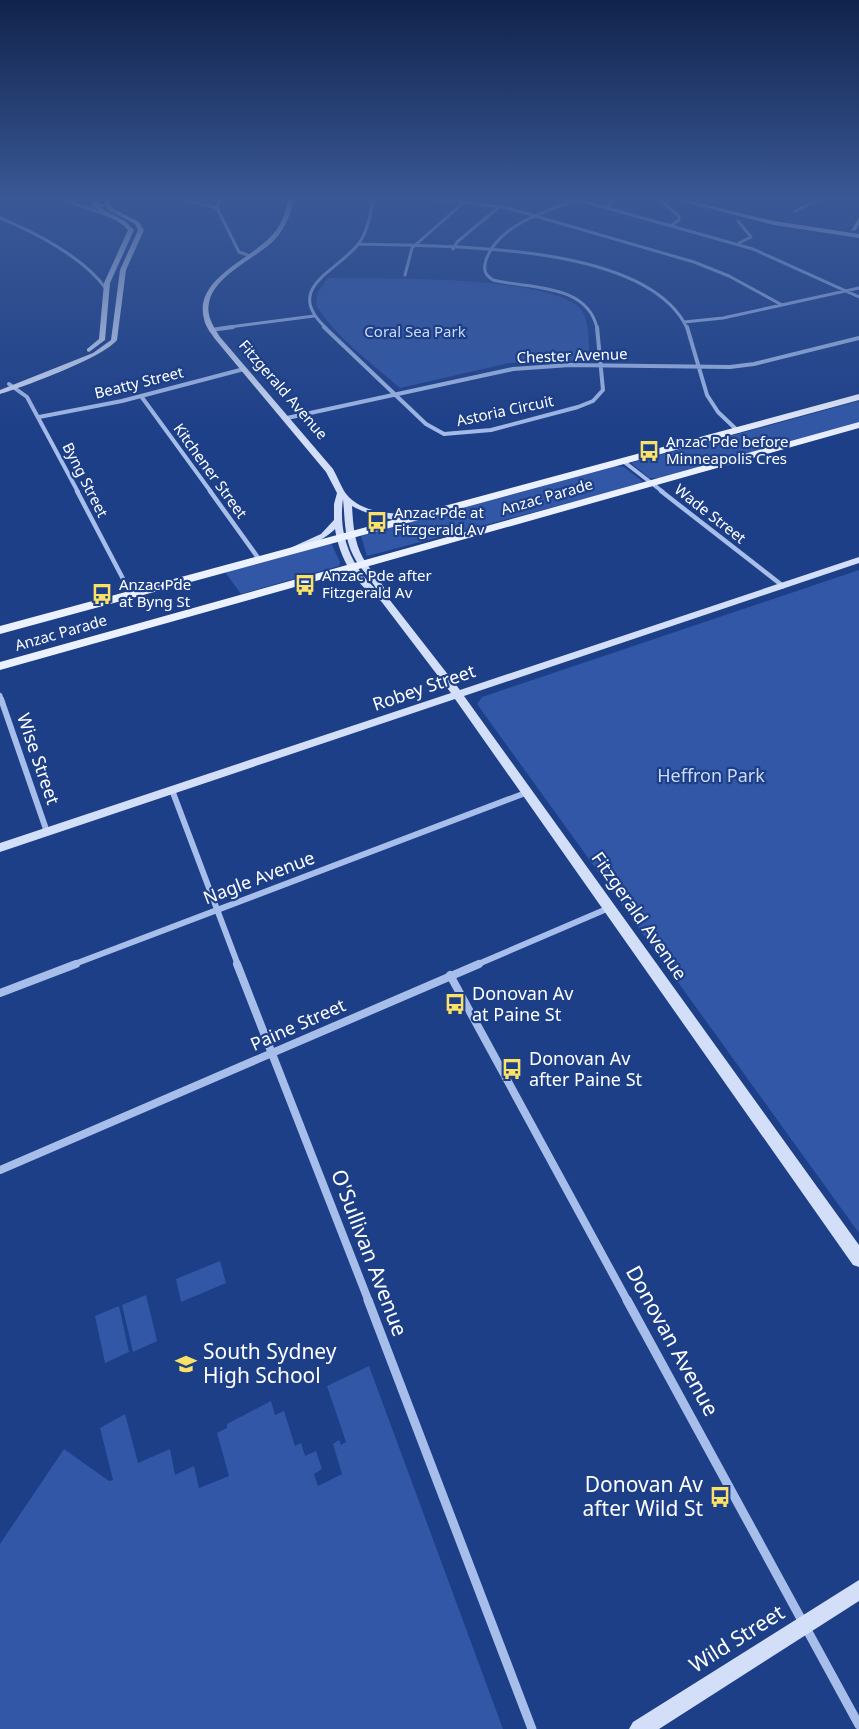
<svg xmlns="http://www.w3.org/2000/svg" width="859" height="1729" font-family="'Noto Sans',sans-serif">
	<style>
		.green { fill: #3157a6 }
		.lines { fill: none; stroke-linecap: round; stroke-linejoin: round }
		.street-far5 { stroke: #a7beeb; stroke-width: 3 }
		.street-far4 { stroke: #a7beeb; stroke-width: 4 }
		.street-far3 { stroke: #a7beeb; stroke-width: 4.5 }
		.street-far2 { stroke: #a7beeb; stroke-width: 6 }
		.street-far1 { stroke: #a7beeb; stroke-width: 8 }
		.street { stroke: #a7beeb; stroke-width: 9 }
		.secondary { fill: #d3dff9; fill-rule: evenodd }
		.primary { fill: #ecf1ff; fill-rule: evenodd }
		.labels { text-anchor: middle; stroke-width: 4.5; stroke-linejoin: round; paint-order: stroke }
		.far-park-label { font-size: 15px; fill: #ccdbf8; stroke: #1d3f88 }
		.far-street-label { font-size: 15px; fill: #fff; stroke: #1d3f88 }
		.far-poi-label { font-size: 15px; fill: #fff; stroke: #1d3f88; text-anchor: start }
		.street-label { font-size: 18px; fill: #fff; stroke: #1d3f88 }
		.park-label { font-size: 18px; fill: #ccdbf8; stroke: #1d3f88 }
		.poi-label { font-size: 18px; fill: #fff; stroke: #1d3f88; text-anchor: start }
		.near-street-label { font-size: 21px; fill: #fff; stroke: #1d3f88 }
		.near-poi-label { font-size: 21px; fill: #fff; stroke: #1d3f88; text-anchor: start }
	</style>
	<rect width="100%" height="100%" fill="#1d3f88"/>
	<path class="green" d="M328,278C376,279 556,274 582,311C590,323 588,346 590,360L509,363L400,388C370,362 337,338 316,305L318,292Z
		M859,401V423L660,478H649L631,463Z
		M616,466L624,467L642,481L641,484L367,556L361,536L366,534Z
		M331,543L340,562L339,566L241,594L225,572Z
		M859,570V1233L477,704L482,697Z
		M220,1261L226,1283L181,1302L176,1279Z
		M146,1295L157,1341L133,1352L122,1305Z
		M119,1306L129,1352L105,1363L95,1316Z
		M369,1366L503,1729H0V1544L64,1449L109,1481L113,1480L100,1428L125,1414L138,1463L170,1449L175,1475L194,1466L199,1488L229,1476L217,1433L227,1428V1424L271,1401L275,1415L284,1411L295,1446L301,1443L305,1456L316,1451L322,1469L314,1474L318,1486L342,1474L333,1444L339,1440L341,1445L346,1442L327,1386Z"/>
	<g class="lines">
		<path class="street-far5" d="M61,199L110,216
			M183,199L217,208L239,252L250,256
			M291,199H370
			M422,199L450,200L507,208L694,262L729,276L782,305
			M575,199L753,249L859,297
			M577,200C546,211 498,225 486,260C483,270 485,275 493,280C529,289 587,283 597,328
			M662,202L679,216V220L672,225
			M92,206L107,205
			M606,207L612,203L609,199
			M217,208L220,199
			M795,211L820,199
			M0,218C34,232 85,258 106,289
			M738,221L751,237L739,243
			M359,244C442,247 646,241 687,328
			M453,249L457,242L499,207
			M405,275L412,248L464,202
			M684,322L723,318L859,288
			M222,328L314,316
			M326,328C282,287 338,272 359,243C368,231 371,214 373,199"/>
		<path class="street-far4" d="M324,327L426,424L444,434L491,430L578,407L593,401L603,390L597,327
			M687,327L707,395L718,412L738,431
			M211,330L233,327
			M9,384L27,397L78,492
			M141,396L211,492
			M39,417L122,401L244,369
			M287,418L513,369L570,365L730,367L754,364L859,338
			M623,461L663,492"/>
		<path class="street-far3" d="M77,491L131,594
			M210,491L259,559
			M661,491L783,586
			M0,695L2,701"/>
		<path class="street-far2" d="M1,699L47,832
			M172,790L238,965
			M72,965L528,792
			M476,965L609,908"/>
		<path class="street-far1" d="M237,964L369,1302
			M450,975L628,1302
			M0,993L76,964
			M0,1170L479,964"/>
		<path class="street" d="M368,1300L532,1729
			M627,1300L859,1725"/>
		<path class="secondary" d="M95,199H99L100,206L102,209L125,221L134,230L110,283L105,340L89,352L87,351V349L99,339L104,283L128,230C119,219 104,217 94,206Z
			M105,199H109L112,208L139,222L144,230L126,270L117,340C104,357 24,387 0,394V390L93,353L111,340L120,270L138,230L135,224L108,210Z
			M288,199H294C291,213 286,226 277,237C259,258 214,274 209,303C206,316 214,327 220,337L333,469C337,476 340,484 344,491C359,514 395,515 419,513L423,516C406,527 368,515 352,506C353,523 354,542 363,558C371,572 384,582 389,599L460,690L859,557V563L464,696L859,1245V1267L853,1265L455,699L0,852V843L451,693L381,601C355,584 340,560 335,529C327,538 297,555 288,549L321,534L334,520V504L337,493L326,472L215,339C211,333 205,326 204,319C193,278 253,259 274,233C282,224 286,211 288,199ZM343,499C345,518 344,537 353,555C359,568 370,577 377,590C351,567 338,534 343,499Z
			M673,199H681L774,221L859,234V238L774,225Z
			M859,217V224L856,230L851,231Z
			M859,1580V1601L659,1729H629L633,1722Z"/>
		<path class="primary" d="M859,394V400L0,634V626Z
			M859,422V428L0,670V662Z"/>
	</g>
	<linearGradient id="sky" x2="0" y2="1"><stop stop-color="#10234b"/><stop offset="0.45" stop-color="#3a5896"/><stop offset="1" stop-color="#3a5896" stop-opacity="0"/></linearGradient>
	<rect width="859" height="441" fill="url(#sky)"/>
	<defs>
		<symbol id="bus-bare" viewBox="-9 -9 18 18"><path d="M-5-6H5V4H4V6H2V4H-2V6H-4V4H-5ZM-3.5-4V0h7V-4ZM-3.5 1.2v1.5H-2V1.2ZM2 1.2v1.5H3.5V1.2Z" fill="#fbe266" stroke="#1d3f88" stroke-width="2.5" paint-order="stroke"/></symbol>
		<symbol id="school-bare" viewBox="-9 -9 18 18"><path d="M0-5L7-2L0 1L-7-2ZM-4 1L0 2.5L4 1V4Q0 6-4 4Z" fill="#fbe266" stroke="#1d3f88" stroke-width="2.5" paint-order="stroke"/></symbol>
	</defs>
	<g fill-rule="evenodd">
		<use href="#bus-bare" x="634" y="436" width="30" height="30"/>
		<use href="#bus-bare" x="362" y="507" width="30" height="30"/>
		<use href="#bus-bare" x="290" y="570" width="30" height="30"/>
		<use href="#bus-bare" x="87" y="579" width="30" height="30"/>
		<use href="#bus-bare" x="440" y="989" width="30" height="30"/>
		<use href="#bus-bare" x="497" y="1054" width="30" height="30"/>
		<use href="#school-bare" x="171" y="1349" width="30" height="30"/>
		<use href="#bus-bare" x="705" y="1482" width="30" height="30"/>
	</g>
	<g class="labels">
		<g class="far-park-label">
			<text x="415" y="337">Coral Sea Park</text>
		</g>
		<g class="far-street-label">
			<text transform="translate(572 356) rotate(-2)" y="5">Chester Avenue</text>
			<text transform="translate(139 383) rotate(-14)" y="5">Beatty Street</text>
			<text transform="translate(283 390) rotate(49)" y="5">Fitzgerald Avenue</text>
			<text transform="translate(505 411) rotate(-12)" y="5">Astoria Circuit</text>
			<text transform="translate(210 471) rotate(54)" y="5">Kitchener Street</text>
			<text transform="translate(85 480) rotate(63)" y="5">Byng Street</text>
			<text transform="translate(547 497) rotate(-16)" y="5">Anzac Parade</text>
			<text transform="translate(710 514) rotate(38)" y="5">Wade Street</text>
			<text transform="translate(61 633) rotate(-16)" y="5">Anzac Parade</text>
		</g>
		<g class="far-poi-label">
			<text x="666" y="447">Anzac Pde before<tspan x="666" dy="17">Minneapolis Cres</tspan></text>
			<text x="394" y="518">Anzac Pde at<tspan x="394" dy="17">Fitzgerald Av</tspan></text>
			<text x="322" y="581">Anzac Pde after<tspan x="322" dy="17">Fitzgerald Av</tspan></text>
			<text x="119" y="590">Anzac Pde<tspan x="119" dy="17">at Byng St</tspan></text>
		</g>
		<g class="street-label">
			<text transform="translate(424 688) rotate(-19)" y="6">Robey Street</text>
			<text transform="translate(38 759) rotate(71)" y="6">Wise Street</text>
			<text transform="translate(259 878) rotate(-21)" y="6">Nagle Avenue</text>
			<text transform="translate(639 916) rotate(55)" y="6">Fitzgerald Avenue</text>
			<text transform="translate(298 1025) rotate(-24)" y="6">Paine Street</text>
		</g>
		<g class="park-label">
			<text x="711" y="782">Heffron Park</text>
		</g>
		<g class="poi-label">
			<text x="472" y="1000">Donovan Av<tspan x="472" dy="21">at Paine St</tspan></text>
			<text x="529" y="1065">Donovan Av<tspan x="529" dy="21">after Paine St</tspan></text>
		</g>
		<g class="near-street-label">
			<text transform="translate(369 1253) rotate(69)" y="7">O'Sullivan Avenue</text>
			<text transform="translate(672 1341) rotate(61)" y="7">Donovan Avenue</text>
			<text transform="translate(737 1639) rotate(-32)" y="7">Wild Street</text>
		</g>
		<g class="near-poi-label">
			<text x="203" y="1359">South Sydney<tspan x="203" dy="24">High School</tspan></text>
			<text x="703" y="1492" text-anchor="end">Donovan Av<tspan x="703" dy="24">after Wild St</tspan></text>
		</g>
	</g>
</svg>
